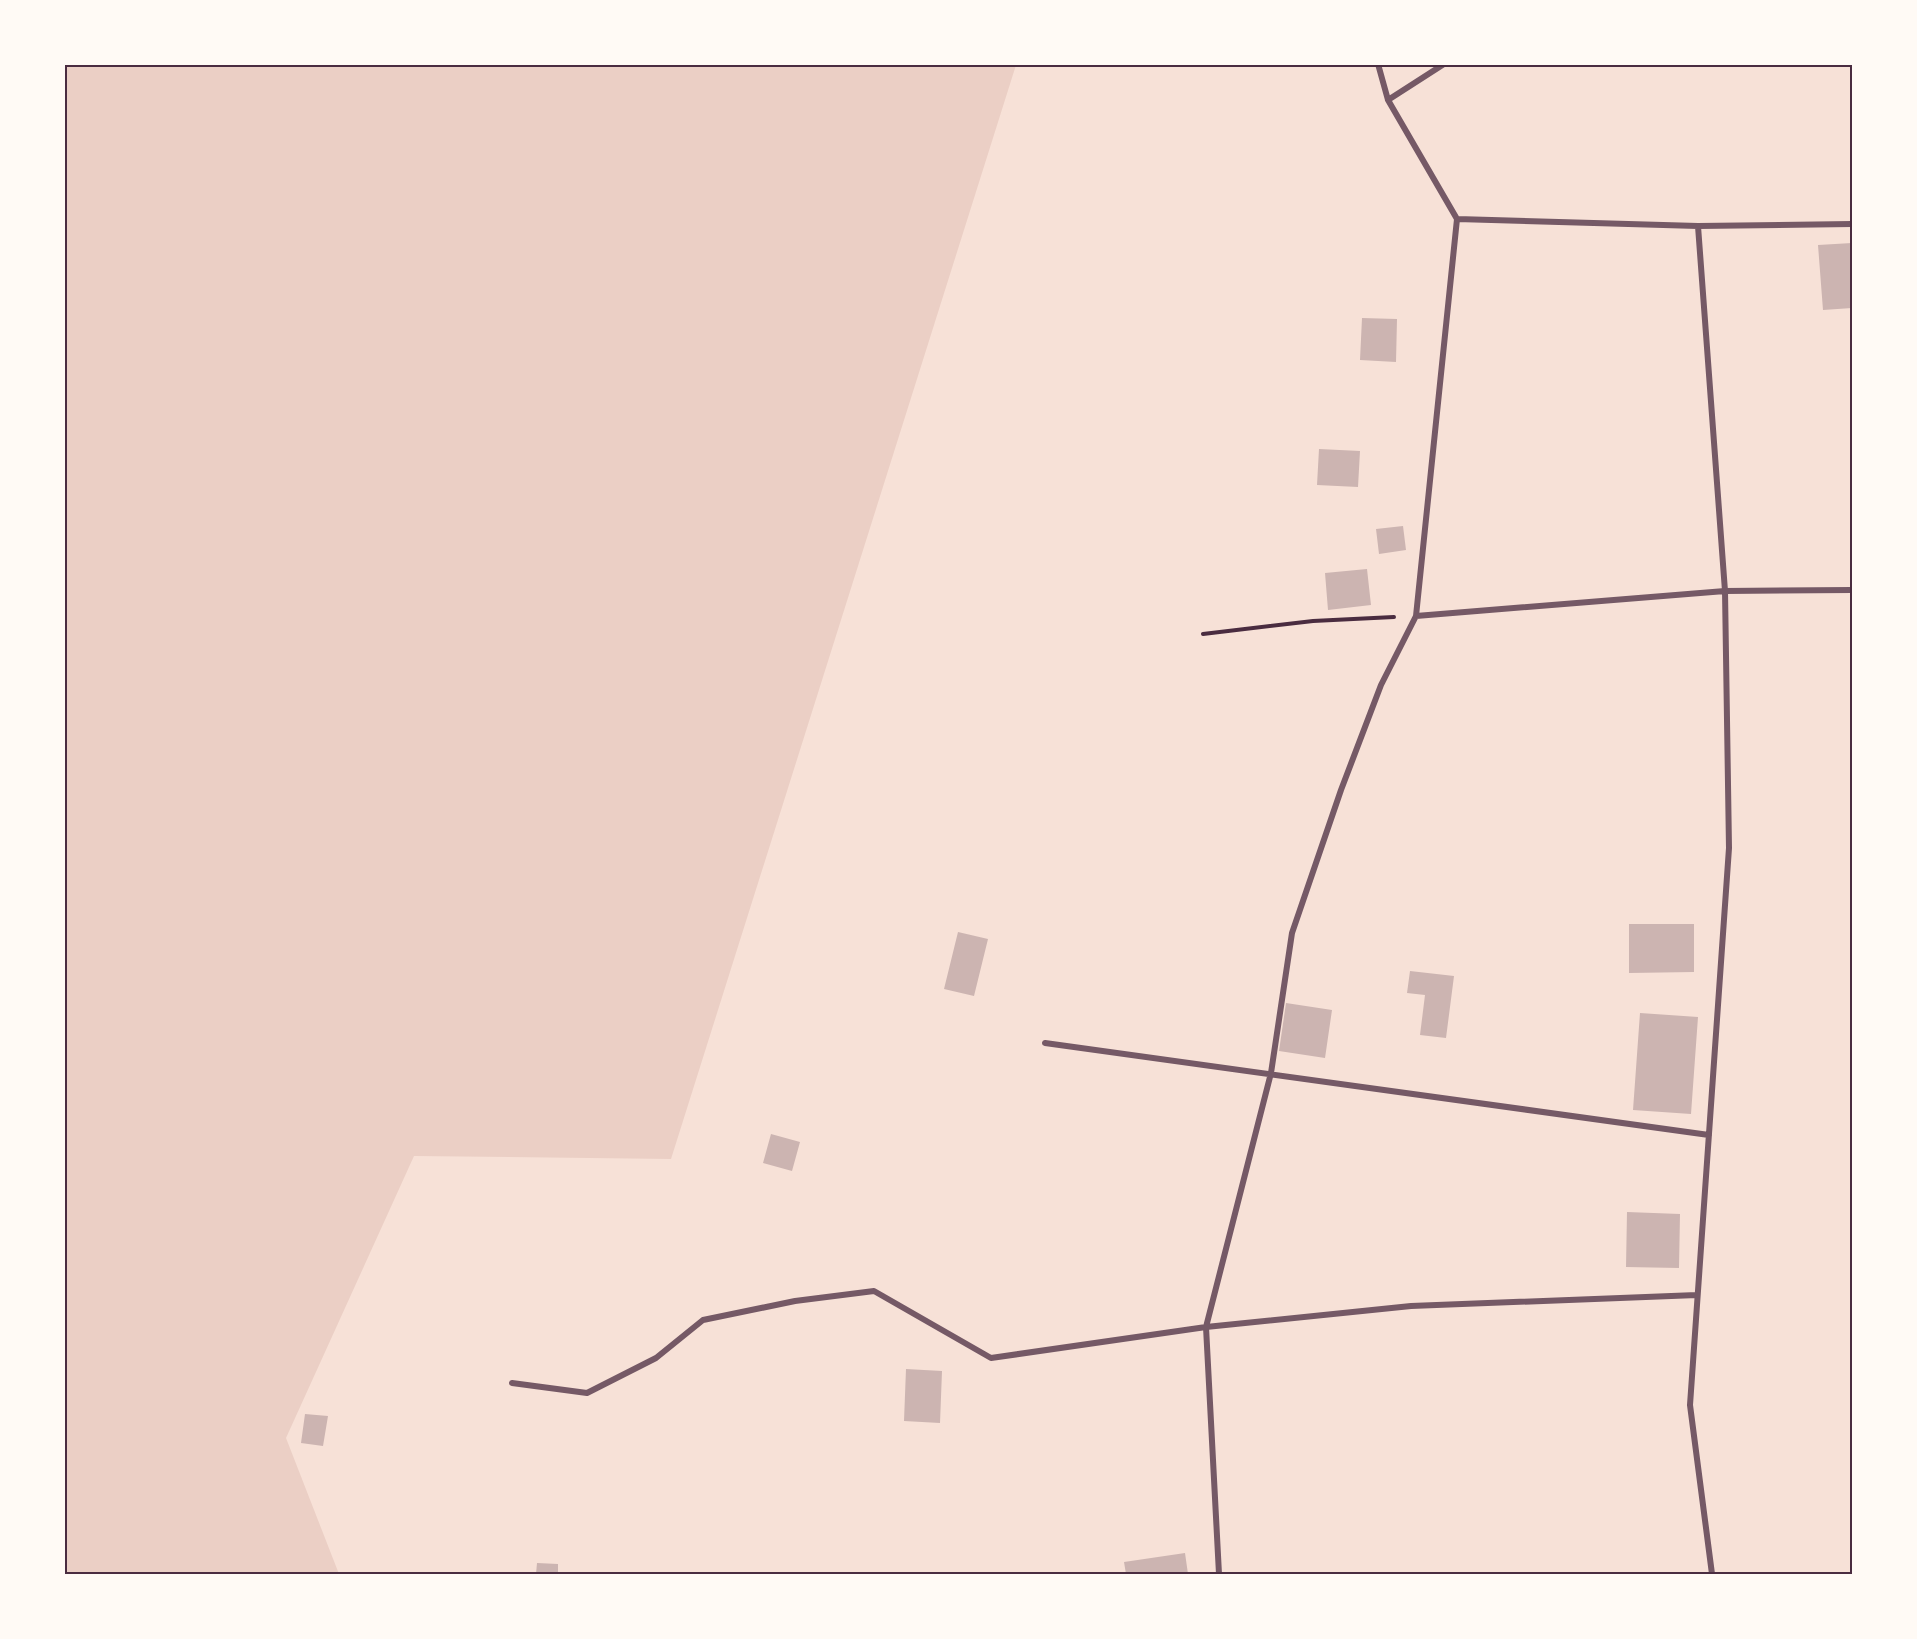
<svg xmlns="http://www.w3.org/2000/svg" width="1917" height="1639" font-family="'Nunito Sans',sans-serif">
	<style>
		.green { fill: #ebcfc5 }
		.building { fill: #ccb4b1 }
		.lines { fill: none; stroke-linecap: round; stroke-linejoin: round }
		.path { stroke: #4a2c40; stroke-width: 4 }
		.minor { stroke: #755966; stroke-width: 6 }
		.neatline { fill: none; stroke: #4a2c40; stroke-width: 2 }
	</style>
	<rect width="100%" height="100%" fill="#f7e1d7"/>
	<path class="green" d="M64,65H1016L671,1159L414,1156L286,1438L339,1574H65Z"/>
	<path class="building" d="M1852,243V308L1823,310L1818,245Z
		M1362,318L1397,319L1396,362L1360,360Z
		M1319,449L1360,451L1358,487L1317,485Z
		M1403,526L1406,550L1379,554L1376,529Z
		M1367,569L1371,605L1328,610L1325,573Z
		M1629,924H1694V972L1629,973Z
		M958,932L988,939L974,996L944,989Z
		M1410,971L1454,976L1446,1038L1420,1035L1425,995L1407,993Z
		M1286,1003L1332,1010L1325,1058L1279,1051Z
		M1640,1013L1698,1017L1691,1114L1633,1110Z
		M771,1134L800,1142L792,1171L763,1163Z
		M1627,1212L1680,1214L1679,1268L1626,1267Z
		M906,1369L942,1371L940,1423L904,1421Z
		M305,1414L328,1416L323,1446L301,1443Z
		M1185,1553L1188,1574H1126L1124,1562Z
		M537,1563L558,1564V1574H536Z"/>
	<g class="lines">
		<path class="path" d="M1203,634L1313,621L1394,617"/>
		<path class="minor" d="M1378,64L1388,100L1457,219
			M1388,100L1444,64
			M1457,219L1698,226L1852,224
			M1698,226L1725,591L1729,848L1690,1405L1712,1574
			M1416,616L1725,591L1852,590
			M1045,1043L1709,1135
			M512,1383L587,1393L656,1358L703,1320L795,1301L874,1291L991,1358L1206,1327L1411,1306L1697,1295
			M1219,1574L1206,1327L1271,1073L1292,933L1341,790L1381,685L1416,616L1457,219"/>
	</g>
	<rect width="1917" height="1639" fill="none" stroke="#fffaf5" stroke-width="132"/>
	<rect x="66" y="66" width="1785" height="1507" class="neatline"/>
</svg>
